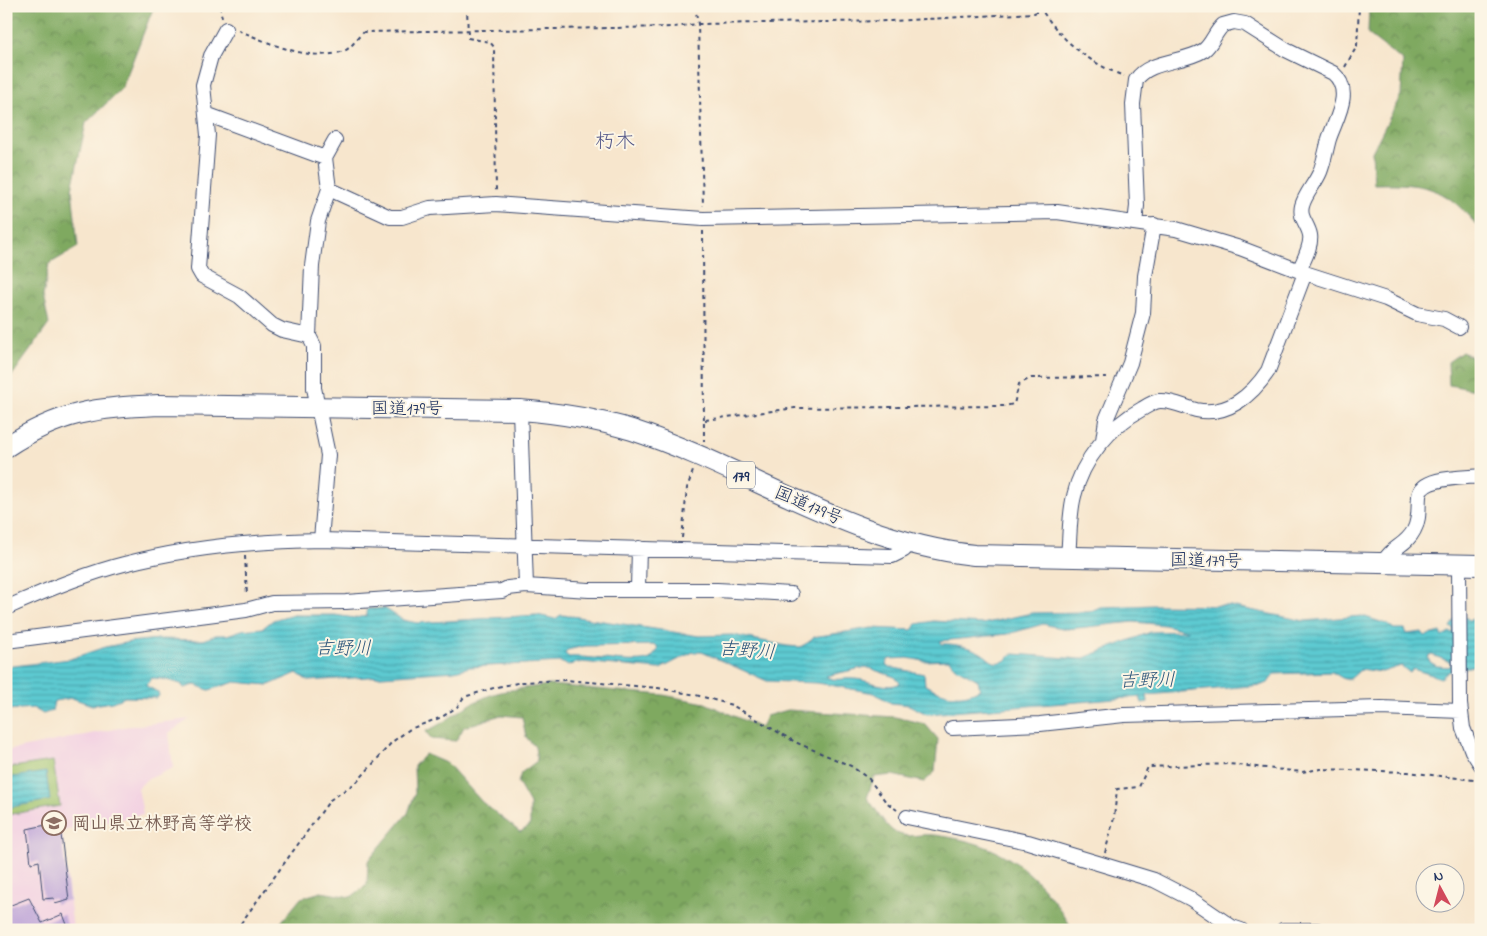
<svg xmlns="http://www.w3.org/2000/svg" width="1487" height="936" font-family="'Indie Flower','Klee One',sans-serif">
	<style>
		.built { fill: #f2cfe2 }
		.forest { fill: url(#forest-crowns); stroke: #4d6c5f }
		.pitch { fill: #9fc36d; stroke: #5d7966 }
		.water { fill: url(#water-rules); stroke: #3c7c98; fill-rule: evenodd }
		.building { fill: #bca2d8 }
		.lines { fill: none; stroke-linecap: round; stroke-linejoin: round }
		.minor-casing { stroke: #3c4a6f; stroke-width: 16 }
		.highway-casing { stroke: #3c4a6f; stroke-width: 22 }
		.path { stroke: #3c4a6f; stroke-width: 2; stroke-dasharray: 4 4; stroke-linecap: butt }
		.minor { stroke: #fff; stroke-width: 14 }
		.highway { stroke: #fff; stroke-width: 20 }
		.labels { text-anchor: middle; stroke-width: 4; stroke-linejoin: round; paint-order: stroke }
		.shield { fill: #fcf5e5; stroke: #5e6a86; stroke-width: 1 }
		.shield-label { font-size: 16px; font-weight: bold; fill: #1b2f5e }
		.street-label { font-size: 18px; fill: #1b2f5e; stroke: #fcf5e5 }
		.education-label { font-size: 18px; font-weight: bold; fill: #785e54; stroke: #fcf5e5; text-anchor: start }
		.water-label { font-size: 19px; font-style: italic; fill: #2c567b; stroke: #fcf5e5 }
		.quarter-label { font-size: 20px; fill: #535789; stroke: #fcf5e5 }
	</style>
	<defs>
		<pattern id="forest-crowns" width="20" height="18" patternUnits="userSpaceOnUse" patternTransform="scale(1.25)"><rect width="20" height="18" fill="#7fa960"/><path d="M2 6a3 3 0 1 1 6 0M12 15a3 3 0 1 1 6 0" fill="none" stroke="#678a52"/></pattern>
		<pattern id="water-rules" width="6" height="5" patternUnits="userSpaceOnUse" patternTransform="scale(1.25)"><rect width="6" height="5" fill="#5dcad1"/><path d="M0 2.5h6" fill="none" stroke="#4ca4ad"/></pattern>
	</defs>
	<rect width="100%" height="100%" fill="#fcf5e5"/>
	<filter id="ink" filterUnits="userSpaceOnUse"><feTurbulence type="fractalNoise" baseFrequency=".02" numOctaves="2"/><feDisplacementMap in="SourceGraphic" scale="10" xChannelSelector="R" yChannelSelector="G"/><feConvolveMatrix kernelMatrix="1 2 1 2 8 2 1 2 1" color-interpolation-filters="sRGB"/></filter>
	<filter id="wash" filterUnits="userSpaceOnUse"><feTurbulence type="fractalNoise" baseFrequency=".0096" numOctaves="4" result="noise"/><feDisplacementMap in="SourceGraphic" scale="20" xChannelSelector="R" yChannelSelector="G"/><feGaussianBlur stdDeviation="1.12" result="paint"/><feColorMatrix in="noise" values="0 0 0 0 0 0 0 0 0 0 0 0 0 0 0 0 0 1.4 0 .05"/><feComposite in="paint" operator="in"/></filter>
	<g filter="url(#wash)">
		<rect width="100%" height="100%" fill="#f7e6cd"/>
		<path class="built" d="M190,719L169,733L173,768L146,780L138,788L143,814L62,831L73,930H6V751L124,727Z"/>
		<path class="forest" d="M6,6H154L122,88L86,123L72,189L78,247L49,264L43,296L49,324L6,384Z
			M1369,6H1481V231C1447,187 1428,183 1374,184L1372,152L1401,95L1403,61L1368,34Z
			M1462,352L1481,362V391L1449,385L1448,362Z
			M550,685L663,695L705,703L761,728L766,716L788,710L895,717L925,724L938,739L935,772L924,782L892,775L874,777L867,798C875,807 883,823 893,831C906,840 921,833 934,835C1004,843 1038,871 1073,930H270L278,926L301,898L321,892L351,897L367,885L368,861L408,813L415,793L414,766L425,754L448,764L482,802L520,832L530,826V804L518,783L521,773L537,761L535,747L526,737L522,717L501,715L464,727L456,741L431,739L426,731C446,723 459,709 479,700C500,689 527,688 550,685Z"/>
		<path class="pitch" d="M53,761L60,806L6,815V768Z"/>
		<path class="water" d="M1155,605L1230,606L1305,621L1362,616L1387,624L1394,629H1405L1407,634L1422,632L1425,636L1440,632L1442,637L1449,632L1453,633L1454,629L1450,627L1456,618H1467L1469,620L1481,617V627L1478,628L1481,631V664L1448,672L1441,678L1413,669L1410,673L1401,666L1382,672L1361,669L1350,679H1344L1332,672L1274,674L1268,683L1262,685L1147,695L1148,702L1142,703L1140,697L927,714L909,705L891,703L874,693L818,683L767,681L702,652H693L660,669L582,662L568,665L560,662L470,667L454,671L308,681L297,673L269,685L235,682L209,690L195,685L184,688L181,684C171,681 162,678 151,678L146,686L158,692L159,696L157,698L125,697L112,702L92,705L72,698L54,701L52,711L43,714L33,708L6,710V667L70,659L105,647L130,642L158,639L203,640L216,635H227L242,630L263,628L273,620L290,615H335L354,618L367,616V609L384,608L403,620L417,623L537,615L555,619L561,615L571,616L699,636L733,635L787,646L800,647L809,642L813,637L872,628L912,630L917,624L933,621L982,624L1032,613L1089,612L1100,607ZM1134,622L1165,625L1188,631L1151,632L1081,659L1013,654C1008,657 1007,661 1001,662C992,664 990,659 984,655C975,648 953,643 942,644L940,641L1008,634L1043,624L1067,629ZM653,645L657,646L658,650C655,653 653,657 650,659C637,666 588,655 569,657L565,654L567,650L585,646ZM1432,655L1451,662L1450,667L1437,666L1430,662L1428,656ZM908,658L924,661L949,660L955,667L978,680L980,689C961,700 944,695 925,685L924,674L889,667L886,664L889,659ZM866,667L895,677L900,683C887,691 867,679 853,679C843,678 833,682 826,676Z
			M46,772L50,800L6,808V778Z"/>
		<g id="blocks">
			<path class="building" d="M59,818L69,900L55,904L54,898L43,899L39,861L31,863L27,829L46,825L45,819Z
				M29,898L42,923L63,914L69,930H6V907Z"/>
		</g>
	</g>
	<g filter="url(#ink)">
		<use href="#blocks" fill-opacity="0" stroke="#3c4a6f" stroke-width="1"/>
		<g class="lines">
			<defs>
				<path id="minor" d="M226,29L211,56L203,85L208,135L198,269L202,276L239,296L272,325L282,330L309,336L314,346V388L328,455L321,540
					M206,114L325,158
					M329,189L390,217H402L430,208L496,204L703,219L1057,212L1176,229L1240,248L1305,273L1386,299L1417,314L1444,319L1459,327
					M1135,223L1137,206L1133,104L1136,80C1149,60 1184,63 1204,50C1212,44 1215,32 1223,25L1234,22L1245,24L1286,50L1333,73C1354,91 1336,118 1329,139C1326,150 1324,162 1320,172C1315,184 1305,194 1302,206C1299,218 1308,224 1310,235C1312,246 1303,261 1299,271
					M309,336L312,266L318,221L329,189L325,158L335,140
					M520,410L526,586
					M1103,440L1106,420L1130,363L1143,313L1145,276L1154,225
					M1068,557C1070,537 1069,515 1074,496C1082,460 1110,426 1142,409C1147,406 1153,402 1159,401C1172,400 1184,407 1196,410C1227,417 1252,395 1268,371L1305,273
					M1383,563C1391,547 1406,546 1414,530C1420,519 1418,508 1419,496C1421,476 1465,478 1481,476
					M1459,565L1460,704L1463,728L1472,751L1481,765
					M638,588L639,548
					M6,608C44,591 84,574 124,564C188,547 255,541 321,540L892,556L904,550L910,543
					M6,641L246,610L272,603L346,602L502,591L508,588L526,586L589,590H717L791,594
					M952,728L1040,724L1124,715L1381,708L1461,711
					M907,817L1028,842L1154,880L1191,899L1232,927L1241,930
					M1283,930H1317"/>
				<path id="highway" d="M6,447C61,411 95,408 159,405L520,410C558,413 596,419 632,430C748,468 851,542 974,555L1481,565"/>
			</defs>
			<use href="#minor" class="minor-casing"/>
			<use href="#highway" class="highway-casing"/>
			<path class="path" d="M219,6L222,17
				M467,6L468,38L490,42L494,47L496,192
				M695,6L698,24L703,206
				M1039,6C1060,39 1088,63 1124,76
				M238,30C269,43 310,63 344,51C353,47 357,37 364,32L674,27L698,24L891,21L1034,13L1042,10
				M1345,67L1357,46L1359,6
				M703,231L704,441
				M705,420L795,408L1004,406L1014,404L1019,384L1031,378L1110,377
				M682,538L687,488L693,471
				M245,556L247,596
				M1105,853L1114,818L1117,789L1139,787L1148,767L1229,764L1302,772L1321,769L1408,772L1481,781
				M236,930L330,800L357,782L392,742L410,729L442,717L457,707L464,697L497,687L523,682L566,680L658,688L696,695L732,705L795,742L851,766L869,779L886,802L897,810"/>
			<use href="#minor" class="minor"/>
			<use href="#highway" class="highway"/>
		</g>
	</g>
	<defs>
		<symbol id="school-ring" viewBox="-11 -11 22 22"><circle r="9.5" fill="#fcf5e5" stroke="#8d6e63" stroke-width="1.5"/><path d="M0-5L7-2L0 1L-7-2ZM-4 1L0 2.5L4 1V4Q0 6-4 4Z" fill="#8d6e63"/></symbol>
	</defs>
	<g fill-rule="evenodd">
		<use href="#school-ring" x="40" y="809" width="28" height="28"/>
	</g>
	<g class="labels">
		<rect class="shield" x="727" y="461.5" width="28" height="27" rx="4"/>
		<g class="shield-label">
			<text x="741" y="481">179</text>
		</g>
		<g class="street-label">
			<text x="407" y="414">国道179号</text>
			<text transform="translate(809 505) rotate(23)" y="6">国道179号</text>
			<text transform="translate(1206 560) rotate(1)" y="6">国道179号</text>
		</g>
		<g class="education-label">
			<text x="72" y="829">岡山県立林野高等学校</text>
		</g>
		<g class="water-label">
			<text x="343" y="654">吉野川</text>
			<text transform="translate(747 649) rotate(4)" y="7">吉野川</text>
			<text transform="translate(1147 679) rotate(-1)" y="7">吉野川</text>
		</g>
		<g class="quarter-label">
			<text x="615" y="147">朽木</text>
		</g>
	</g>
	<rect width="1487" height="936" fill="none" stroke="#fcf5e5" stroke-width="25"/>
	<g transform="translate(1440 888) rotate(353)"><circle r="24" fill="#fcf5e5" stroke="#a2a6af"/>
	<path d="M0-4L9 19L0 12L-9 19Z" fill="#d1495b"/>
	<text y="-8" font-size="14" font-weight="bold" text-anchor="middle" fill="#1b2f5e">N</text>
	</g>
</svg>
